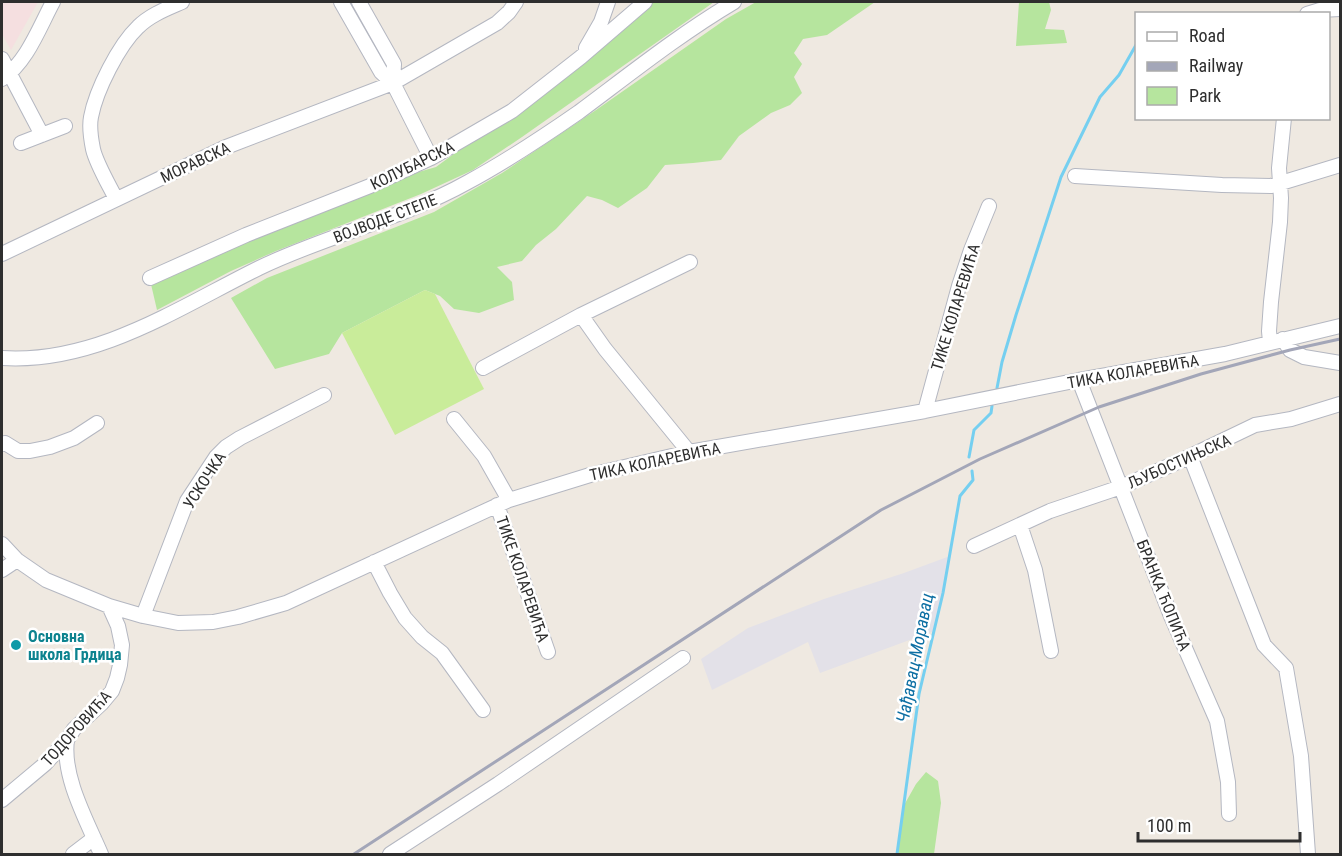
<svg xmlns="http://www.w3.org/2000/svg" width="1342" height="856" font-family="'Roboto Condensed',sans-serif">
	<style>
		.industrial { fill: #e3e1e8 }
		.medical { fill: #f5dfe0 }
		.green { fill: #b6e59e }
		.pitch { fill: #c9ec9a }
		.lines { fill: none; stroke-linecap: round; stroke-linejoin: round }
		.stream { stroke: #75cff0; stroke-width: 3 }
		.minor-casing { stroke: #b4b7c1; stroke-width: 16 }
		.minor { stroke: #fff; stroke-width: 14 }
		.rail { stroke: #a3a6b8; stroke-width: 3 }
		.culture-dot { fill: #0f9aa8; stroke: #fff; stroke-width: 2 }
		.labels { text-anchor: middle; stroke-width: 5; stroke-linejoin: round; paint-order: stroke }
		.street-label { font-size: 16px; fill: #2e2e2e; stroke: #fff }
		.culture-label { font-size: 16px; font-weight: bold; fill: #0d838f; stroke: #fff; text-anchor: start }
		.water-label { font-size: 18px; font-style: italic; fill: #0d6fa3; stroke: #fff }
	</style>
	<rect width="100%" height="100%" fill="#efe9e1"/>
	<path class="industrial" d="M950,556L934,631L820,673L808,642L712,690L701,659L748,628L824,599L904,573Z"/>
	<path class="medical" d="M2,2H38L11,50L2,34Z"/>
	<path class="green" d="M645,2H714L522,137L473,170L421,194L276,251L231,271L157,310L150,280L370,186L436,167L512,111Z
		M756,2H875L827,35L803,39L794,53L802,64L794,77L802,93L790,105L771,113L739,136L721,160L693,163L665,165L647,188L618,208L602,200L587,196L556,229L536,245L522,261L497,267L512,282L514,300L479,313L454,309L440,296L425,290L342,333L329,354L275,369L231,298L267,278L434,212L502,173L596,110L726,19Z
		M1019,2H1049L1051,10L1045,29L1064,30L1067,43L1016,46Z
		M926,772L938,781L941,803L934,854H897L903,807L916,784Z"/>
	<path class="pitch" d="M425,290L435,294L484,389L395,435L342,333Z"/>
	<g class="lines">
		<path class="stream" d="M997,388L1002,362L1016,315L1061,177L1100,97L1119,75L1136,45
			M969,457L974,430L991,413L992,406
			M897,854L919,694L943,593L960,496L973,480L972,471"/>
		<defs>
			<path id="minor" d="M341,2L381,72L393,83L431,158
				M359,2L394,64L393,83
				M1307,14L1320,10L1340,9
				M586,48L601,22L608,2
				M2,59L42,135
				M2,79C27,62 39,28 53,2
				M21,143L65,126
				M1075,176L1222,185L1271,186L1340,165
				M116,199C109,185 96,163 93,149C91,139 89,127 91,117C96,90 119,45 138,27C150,15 166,9 182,2
				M2,254L226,147L393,83L497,23L509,12L516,2
				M150,278L246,235L370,186L431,158L512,111L581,57L645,2
				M1283,339L1290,350L1304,357L1340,363
				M1270,342L1269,331L1271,302L1280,222L1281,198L1279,168L1284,118
				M2,358C96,364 178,308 259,268C327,235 402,219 468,182C507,161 543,137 579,112C630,74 680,34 734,2
				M483,368L581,315
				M1079,380L1171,616L1217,721L1228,782L1229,814
				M925,411L959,286L971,250L989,206
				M454,419L484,456L509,500
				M2,444L5,443L18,451H30L50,447L74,438L97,423
				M689,452L605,349L581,315L690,262
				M1190,456L1264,645L1286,668L1301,756L1308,854
				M497,505L548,652
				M1020,525L1035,570L1051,651
				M2,544L17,560L46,580L109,606L143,616L178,623L213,622L238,617L286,603L509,500L590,475L689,452L925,411L1079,380L1225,354L1340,326
				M974,546L1050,511L1121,487L1180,461L1255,425L1291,419L1340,404
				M374,562L390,593L405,618L422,637L442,653L483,710
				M2,570L17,560
				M143,616L187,501L216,457L226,447L240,438L324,395
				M67,740C62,777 87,821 101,854
				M2,800L45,764L67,740L74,729L102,703L112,691L117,678L120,665L122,645L118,626L109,606
				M73,854L94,838
				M390,854L498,784L683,658"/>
		</defs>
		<use href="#minor" class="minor-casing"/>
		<use href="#minor" class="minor"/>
		<path class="rail" d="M354,854L881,510L980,459L1099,407L1201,374L1290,350L1340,339"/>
	</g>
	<circle class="culture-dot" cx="16" cy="645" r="6"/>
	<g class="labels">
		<g class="street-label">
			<text transform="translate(195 162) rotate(-25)" y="6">МОРАВСКА</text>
			<text transform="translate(412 165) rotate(-26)" y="6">КОЛУБАРСКА</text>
			<text transform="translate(385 218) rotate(-21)" y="6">ВОЈВОДЕ СТЕПЕ</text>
			<text transform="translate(955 307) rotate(-73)" y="6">ТИКЕ КОЛАРЕВИЋА</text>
			<text transform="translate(1133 371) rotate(-10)" y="6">ТИКА КОЛАРЕВИЋА</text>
			<text transform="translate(655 461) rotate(-12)" y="6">ТИКА КОЛАРЕВИЋА</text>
			<text transform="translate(1179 461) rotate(-24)" y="6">ЉУБОСТИЊСКА</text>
			<text transform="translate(204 480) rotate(-57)" y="6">УСКОЧКА</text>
			<text transform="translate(523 579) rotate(71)" y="6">ТИКЕ КОЛАРЕВИЋА</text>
			<text transform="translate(1164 595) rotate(68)" y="6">БРАНКА ЋОПИЋА</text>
			<text transform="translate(76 728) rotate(-48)" y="6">ТОДОРОВИЋА</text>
		</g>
		<g class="culture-label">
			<text x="28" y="642">Основна<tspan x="28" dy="18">школа Грдица</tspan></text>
		</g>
		<g class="water-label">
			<text transform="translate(915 658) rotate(-79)" y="6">Чађавац-Моравац</text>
		</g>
	</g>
	<rect width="1342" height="856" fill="none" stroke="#2e2e2e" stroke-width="6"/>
	<rect x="1135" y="12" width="195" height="108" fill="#ffffff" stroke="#ababab" stroke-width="1.5"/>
	<rect x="1147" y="32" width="30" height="9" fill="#ffffff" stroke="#ababab" stroke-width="1.5"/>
	<text x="1189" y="42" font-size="18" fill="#2e2e2e">Road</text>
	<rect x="1147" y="62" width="30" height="9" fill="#a3a6b8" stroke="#ababab" stroke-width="1.5"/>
	<text x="1189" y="72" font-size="18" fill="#2e2e2e">Railway</text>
	<rect x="1147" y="87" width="30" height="18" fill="#b6e59e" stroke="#ababab" stroke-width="1.5"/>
	<text x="1189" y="102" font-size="18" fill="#2e2e2e">Park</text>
	<path d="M1138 832v9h162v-9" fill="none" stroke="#2e2e2e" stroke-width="3"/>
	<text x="1147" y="832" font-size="18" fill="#2e2e2e" stroke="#ffffff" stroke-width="4.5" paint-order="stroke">100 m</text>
</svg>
